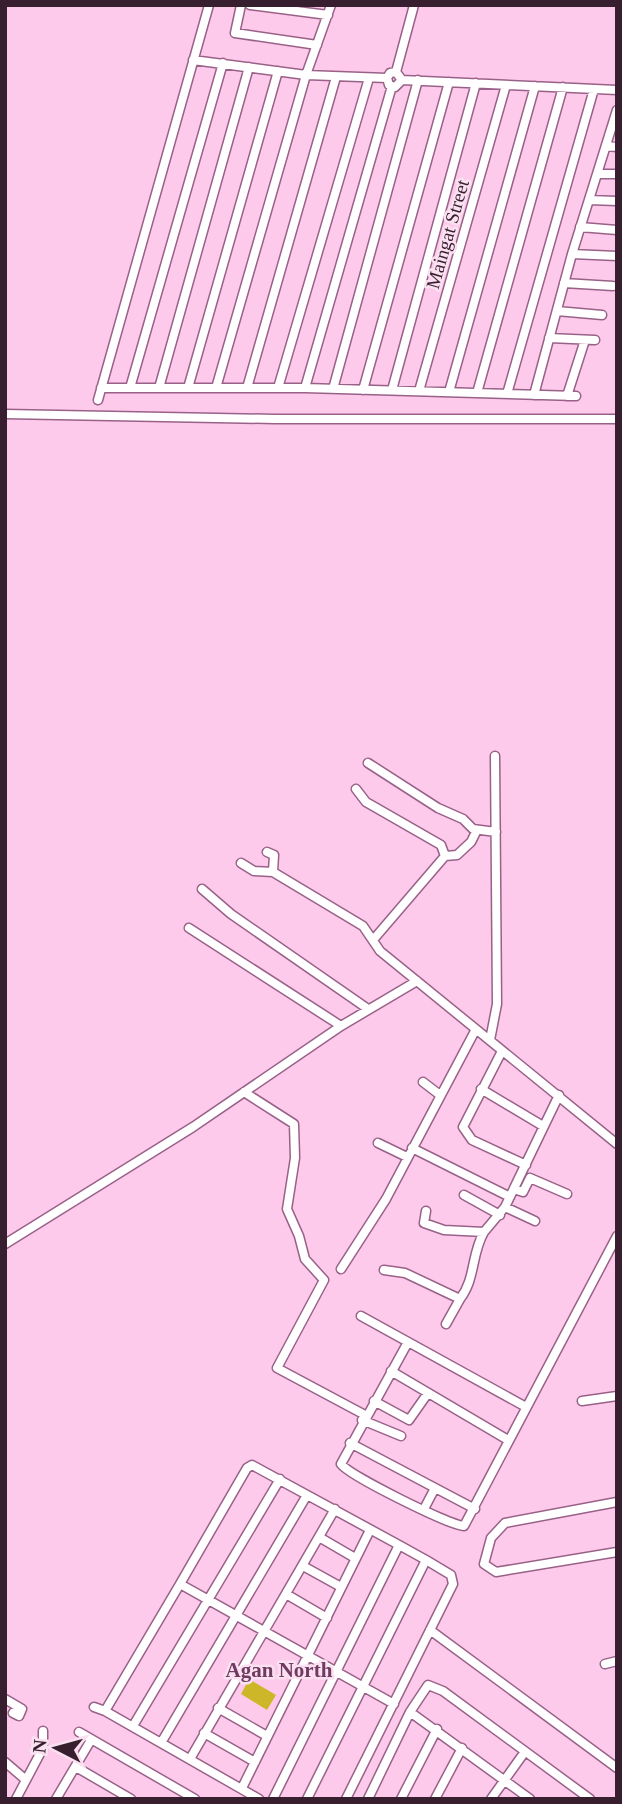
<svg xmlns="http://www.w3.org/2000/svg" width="622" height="1804" font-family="'Times New Roman',serif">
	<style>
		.green { fill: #cdb729 }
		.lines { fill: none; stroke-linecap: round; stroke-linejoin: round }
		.minor-casing { stroke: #996187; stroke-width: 11 }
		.minor { stroke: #fff; stroke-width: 8 }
		.labels { text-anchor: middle; stroke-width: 5; stroke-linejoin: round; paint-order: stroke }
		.street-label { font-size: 19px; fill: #371f2f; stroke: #fae0f0 }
		.neighbourhood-label { font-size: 21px; font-weight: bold; fill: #713b61; stroke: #fae0f0 }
	</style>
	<rect width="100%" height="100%" fill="#fdcaeb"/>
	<path class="green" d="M249,1679L276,1695L267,1710L241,1694Z"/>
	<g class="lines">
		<defs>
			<path id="minor" d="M241,5L235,33L317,45
				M250,5L328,15
				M193,60L306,75L387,78L390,73L396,72L402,80
				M396,72L414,5
				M387,78L389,85L395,87L402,80L617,90
				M606,146L617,147
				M597,174H617
				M589,200L617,201
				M580,227L617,230
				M572,254L617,256
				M564,283L613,286
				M557,311L602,315
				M549,338L595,340
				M101,388H305L576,396
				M130,388L223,63
				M159,388L249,67
				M188,388L278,71
				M216,388L306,75L331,5
				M247,388L336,77
				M278,388L369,78
				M305,388L392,86
				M333,389L418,80
				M363,390L449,82
				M392,390L476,83
				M419,391L506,85
				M449,392L535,86
				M477,393L563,87
				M507,394L594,89
				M534,395L572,254L617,110
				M567,396L585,340
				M98,400L209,5
				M5,414L275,419H617
				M368,763L438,808L463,819L473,829L496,832
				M356,789L366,802L441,845L445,856L373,940
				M267,852L274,855L273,872
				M445,856L457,855L471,842L477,830
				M241,863L254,871L273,872L363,926L380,951L617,1144
				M202,889L231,914L368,1009
				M189,928L341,1026L417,981
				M490,1040L497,1004L495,756
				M502,1051L463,1127L472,1140L526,1165
				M423,1082L440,1095
				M481,1089L543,1126
				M244,1092L294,1124L295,1158L287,1209L299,1236L305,1259L324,1280L277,1368L365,1415
				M378,1143L407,1157
				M412,1148L510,1197
				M514,1189L523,1192L530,1178L567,1194
				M464,1195L500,1215
				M505,1207L535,1221
				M426,1211L424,1223L444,1230L484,1232L505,1207L559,1095
				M5,1244L193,1127L341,1026
				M341,1269L386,1199L476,1029
				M384,1270L405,1273L460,1299C476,1278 471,1254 484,1232
				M361,1316L526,1407
				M446,1324L460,1299
				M408,1342L341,1464C350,1476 449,1525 464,1526L617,1236
				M391,1371L508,1440
				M374,1401L409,1420L428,1393
				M582,1401L617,1396
				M362,1420L401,1436
				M350,1443L475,1509
				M617,1502L505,1523L491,1538L484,1564L496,1572L617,1552
				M424,1509L435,1488
				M319,1537L355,1558
				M303,1566L341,1587
				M180,1584L247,1468L252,1465L399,1545
				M286,1594L327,1618
				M430,1630L617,1768
				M605,1664L617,1661
				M5,1699L22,1709L19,1716L13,1713
				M94,1707L105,1711
				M218,1708L267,1736
				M133,1726L280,1479
				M79,1732L195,1799
				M204,1733L255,1762
				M161,1743L307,1495
				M190,1759L335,1509
				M5,1762L26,1780
				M76,1767L131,1799
				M242,1788L370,1530
				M16,1799L43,1748V1731
				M56,1799L91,1740
				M259,1799L105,1711L180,1584L394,1704
				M273,1799L399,1545L426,1560L307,1799
				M346,1799L453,1584L451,1575L426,1560
				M368,1799L410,1712
				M401,1799L437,1729
				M435,1799L462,1748
				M491,1799L524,1753
				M530,1799L410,1712L428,1685L443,1691L590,1799"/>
		</defs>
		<use href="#minor" class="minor-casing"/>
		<use href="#minor" class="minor"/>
	</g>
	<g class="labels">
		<g class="street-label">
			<text transform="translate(447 234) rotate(-74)" y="7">Maingat Street</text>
		</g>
		<g class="neighbourhood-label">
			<text x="279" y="1677">Agan North</text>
		</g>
	</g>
	<rect width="622" height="1804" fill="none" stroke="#371f2f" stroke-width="14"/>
	<g transform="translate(56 1748) rotate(276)" stroke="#fae0f0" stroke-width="5" paint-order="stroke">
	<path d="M0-5L12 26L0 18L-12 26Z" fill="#371f2f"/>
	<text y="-10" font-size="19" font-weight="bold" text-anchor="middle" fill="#371f2f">N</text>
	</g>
</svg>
